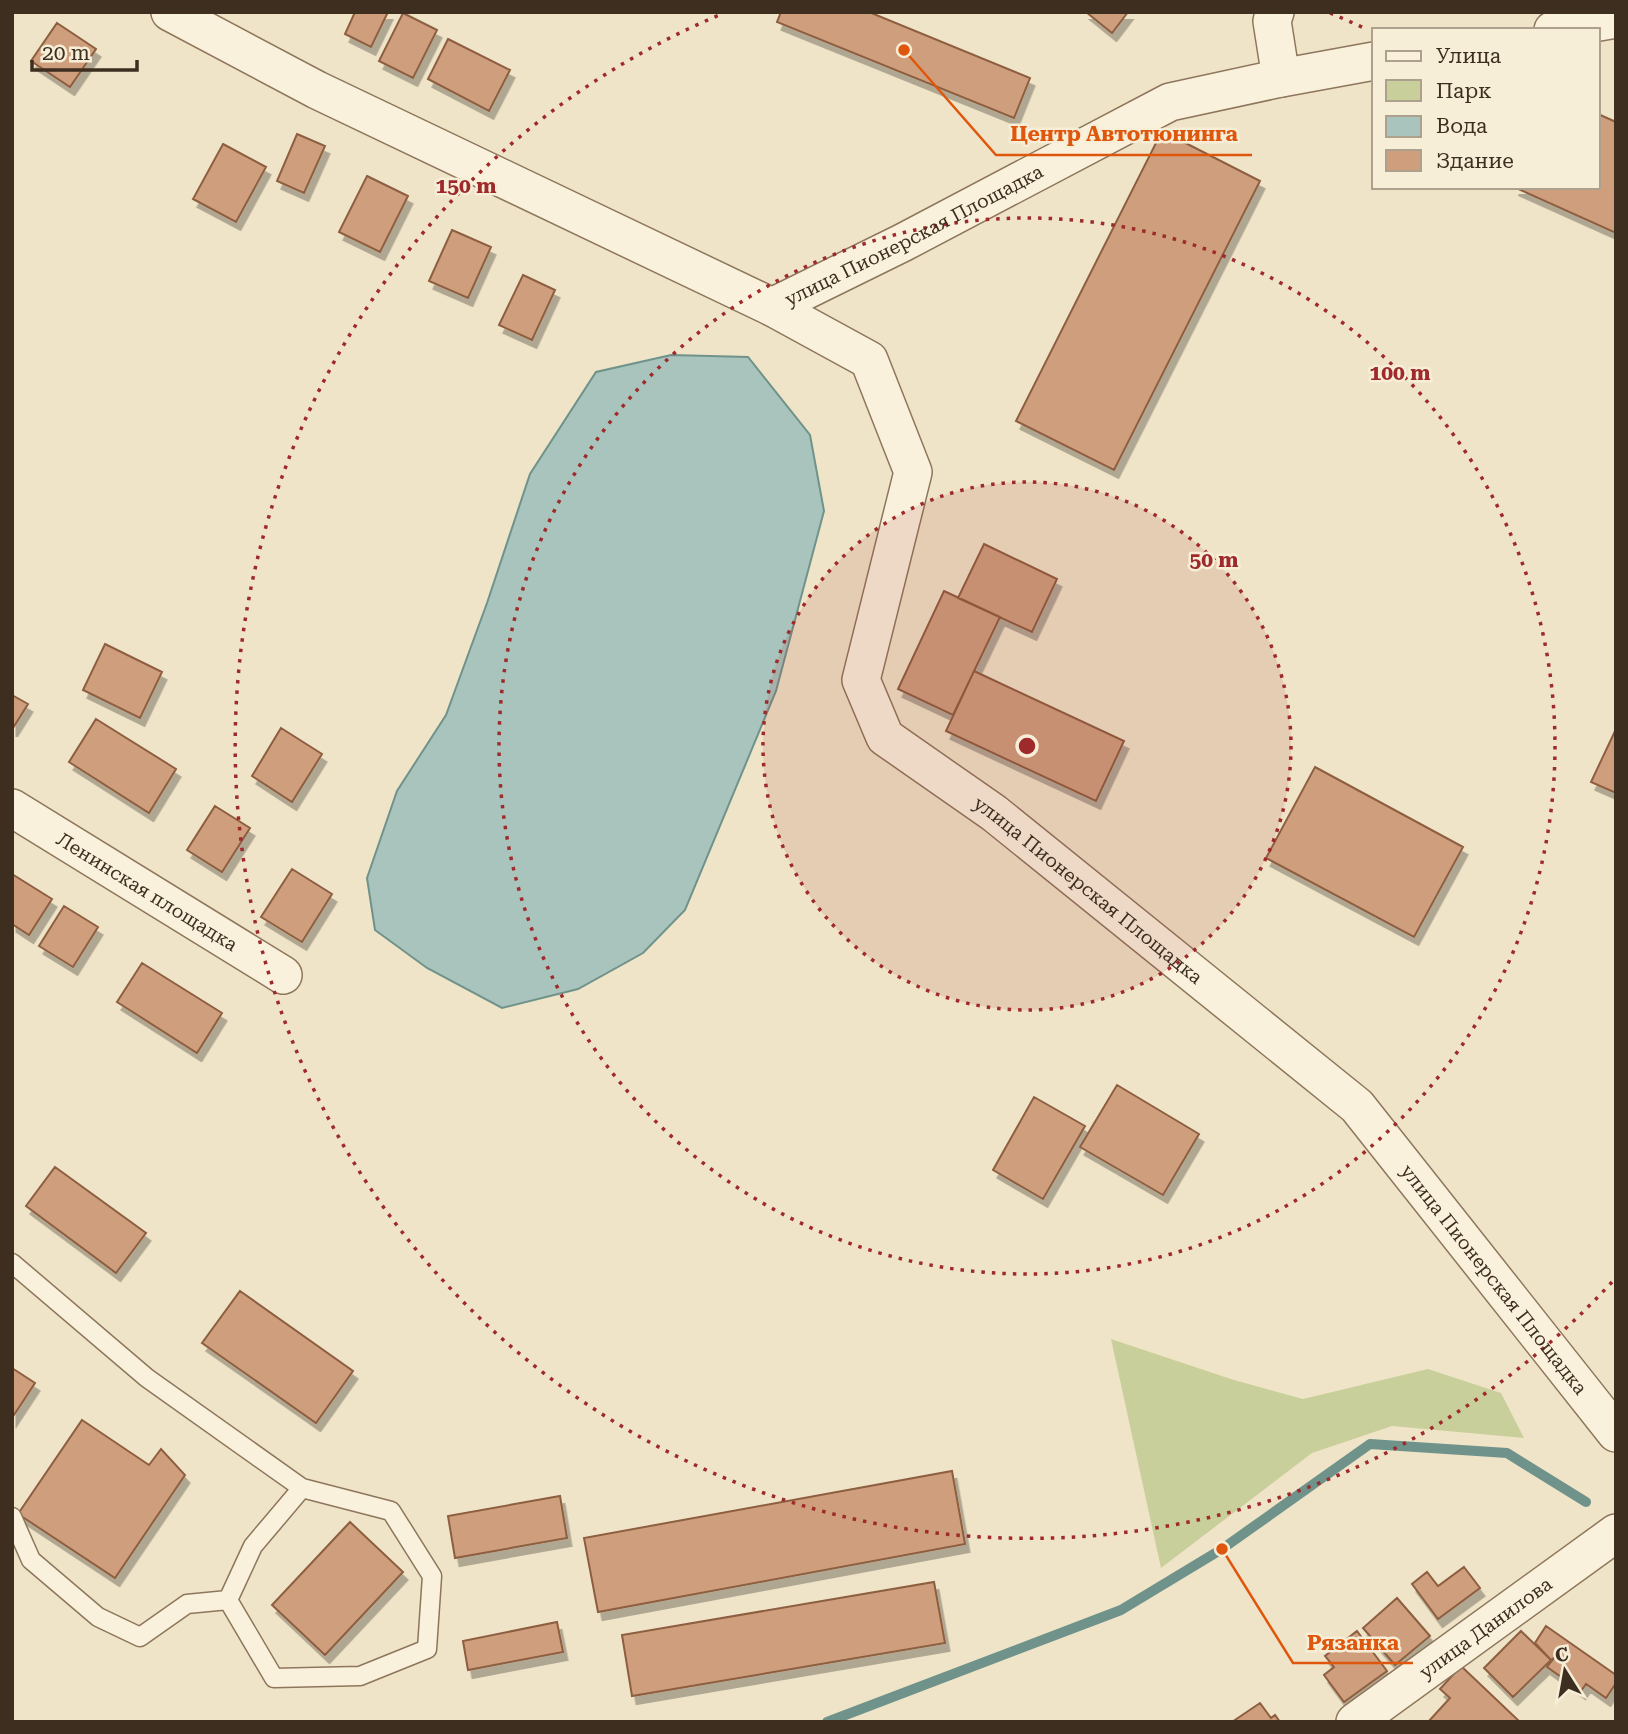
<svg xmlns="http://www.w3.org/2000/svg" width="1628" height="1734" font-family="'Roboto Serif',serif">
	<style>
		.green { fill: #c9cf9b }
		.water { fill: #a9c4bc; stroke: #6f938a; stroke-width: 2 }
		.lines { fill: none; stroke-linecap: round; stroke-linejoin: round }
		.stream { stroke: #6f938a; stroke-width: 10 }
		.building { fill: #cf9f7d; stroke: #8d5f41; stroke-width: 2; filter: url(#shadow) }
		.lane-casing { stroke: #8d765c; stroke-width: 21 }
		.street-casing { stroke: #8d765c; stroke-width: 40 }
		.lane { stroke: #faf1dc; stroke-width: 18 }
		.street { stroke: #faf1dc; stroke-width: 37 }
		.ring { fill: none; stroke: #9e2a2b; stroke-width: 3.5; stroke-dasharray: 3.5 7 }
		.labels { text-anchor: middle; stroke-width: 5; stroke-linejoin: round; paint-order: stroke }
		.street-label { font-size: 19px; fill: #3d2e20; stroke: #f7eed8 }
		.centre { fill: #9e2a2b; stroke: #f7eed8; stroke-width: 3.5 }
		.ring-label { font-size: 21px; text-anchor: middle; font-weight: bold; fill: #9e2a2b; stroke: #f7eed8; stroke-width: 5; stroke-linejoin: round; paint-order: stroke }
		.leader { fill: none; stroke: #df570d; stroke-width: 2.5 }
		.callout-dot { fill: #df570d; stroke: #f7eed8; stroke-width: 2.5 }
		.callout-label { font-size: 21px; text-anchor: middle; font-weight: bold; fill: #df570d; stroke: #f7eed8; stroke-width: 5; stroke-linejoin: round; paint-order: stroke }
	</style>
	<defs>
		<filter id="shadow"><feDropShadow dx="4.5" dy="8" stdDeviation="0" flood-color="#0004"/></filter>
	</defs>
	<rect width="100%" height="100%" fill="#f0e4c8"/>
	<path class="green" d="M1111,1339L1234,1380L1303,1399L1428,1369L1501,1393L1524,1438L1392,1426L1312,1453L1161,1568Z"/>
	<path class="water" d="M671,355L748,357L810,435L824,511L776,691L685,910L643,953L578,989L502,1008L427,968L375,930L367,878L397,791L446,715L487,603L530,474L596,372Z"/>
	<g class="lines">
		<path class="stream" d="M827,1722L1121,1610L1222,1549L1370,1444L1507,1453L1586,1502"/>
	</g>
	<path class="building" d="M355,12H388L371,47L345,34Z
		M781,12H869L1030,78L1014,118L777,22Z
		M1086,12H1128L1112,33Z
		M403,13L437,30L413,78L379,61Z
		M57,23L96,49L70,87L31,61Z
		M448,39L510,70L489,111L428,79Z
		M1598,114L1616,122V233L1514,187H1598Z
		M1162,131L1260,181L1114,470L1016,421Z
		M297,134L325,146L304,193L277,181Z
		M223,144L266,167L236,222L193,199Z
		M367,176L408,196L380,252L339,232Z
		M452,230L491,247L468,298L429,281Z
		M523,275L555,290L532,340L499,325Z
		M984,544L1057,579L1032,632L958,598Z
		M944,591L1000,617L953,715L898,689Z
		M105,644L162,672L140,718L83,690Z
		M974,671L1124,741L1096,801L946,731Z
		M12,695L28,704L13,728H12Z
		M96,719L176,769L149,813L69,762Z
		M281,728L322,754L292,802L252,776Z
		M1616,729V793L1591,782Z
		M1315,767L1463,847L1414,937L1266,858Z
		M215,806L250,828L222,872L187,850Z
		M292,869L332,894L302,942L261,917Z
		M12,874L52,899L29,935L12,924Z
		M64,906L98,927L73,967L39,946Z
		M142,963L222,1013L197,1053L117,1002Z
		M1117,1085L1199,1134L1163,1195L1080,1147Z
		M1034,1097L1085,1126L1043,1199L993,1170Z
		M55,1167L146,1233L116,1273L26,1206Z
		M240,1291L353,1371L316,1423L202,1343Z
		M12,1368L35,1383L12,1418Z
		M82,1420L149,1465L161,1449L185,1475L115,1578L18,1514Z
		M952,1471L965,1544L598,1612L584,1538Z
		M560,1496L567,1538L455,1558L448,1516Z
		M350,1522L403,1572L325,1655L272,1605Z
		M1464,1567L1480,1588L1438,1619L1412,1584L1427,1572L1438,1586Z
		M934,1582L945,1643L632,1696L622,1635Z
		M1397,1598L1430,1636L1395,1665L1363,1628Z
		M557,1622L563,1652L468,1670L463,1641Z
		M1546,1626L1616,1675V1683L1606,1698L1586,1684L1581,1691L1547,1667L1555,1657L1551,1660L1535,1643Z
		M1357,1631L1387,1671L1344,1702L1324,1675L1334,1667L1325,1656Z
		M1521,1631L1551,1660L1513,1697L1484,1668Z
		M1461,1666L1520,1722H1428L1450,1698L1440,1689Z
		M1260,1703L1271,1718L1275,1715L1280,1722H1232Z"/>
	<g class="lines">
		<defs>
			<path id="lane" d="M12,1263L147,1378L302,1488L391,1511L432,1576L427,1649L360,1676L274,1678L228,1600L253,1546L302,1488
				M12,1517L31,1560L98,1617L140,1637L187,1604L228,1600"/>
			<g id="street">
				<path id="s1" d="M170,12L317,90L772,307L869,360L913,472L861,680L885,737L994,813L1357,1106L1616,1433"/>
				<path d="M1275,12L1272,21L1281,78"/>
				<path d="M1553,30L1616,19"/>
				<path id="s2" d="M772,307L902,243L1170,102L1281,78L1374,61"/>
				<path id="s3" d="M12,808L283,975"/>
				<path id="s4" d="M1355,1722L1616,1533"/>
			</g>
		</defs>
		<use href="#lane" class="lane-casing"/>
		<use href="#street" class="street-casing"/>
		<use href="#lane" class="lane"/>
		<use href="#street" class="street"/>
	</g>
	<circle cx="1027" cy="746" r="264" fill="#9e2a2b" fill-opacity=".12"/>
	<g class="ring">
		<circle cx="1027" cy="746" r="264"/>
		<circle cx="1027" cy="746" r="528"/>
		<path d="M1612 1282A793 793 0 1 1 724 13M1330 13A793 793 0 0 1 1368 30"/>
	</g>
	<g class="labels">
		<g class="street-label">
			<text dy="7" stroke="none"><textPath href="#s2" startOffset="159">улица Пионерская Площадка</textPath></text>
			<text dy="7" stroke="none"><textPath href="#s1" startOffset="1432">улица Пионерская Площадка</textPath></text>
			<text dy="7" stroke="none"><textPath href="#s3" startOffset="159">Ленинская площадка</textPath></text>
			<text dy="7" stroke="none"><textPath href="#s1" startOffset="1998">улица Пионерская Площадка</textPath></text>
			<text dy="7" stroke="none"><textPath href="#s4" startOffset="161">улица Данилова</textPath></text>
		</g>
	</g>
	<circle cx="1027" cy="746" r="10" class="centre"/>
	<g class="ring-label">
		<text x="466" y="193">150 m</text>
		<text x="1400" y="380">100 m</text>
		<text x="1214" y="567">50 m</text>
	</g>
	<path class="leader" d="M904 50L996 155H1252M1222 1549L1293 1663H1413"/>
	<g class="callout-dot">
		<circle cx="904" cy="50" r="7"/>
		<circle cx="1222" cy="1549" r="7"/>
	</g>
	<g class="callout-label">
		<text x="1124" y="141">Центр Автотюнинга</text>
		<text x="1353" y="1650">Рязанка</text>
	</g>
	<rect width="1628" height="1734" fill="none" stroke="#3d2e20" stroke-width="28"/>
	<rect x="1372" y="28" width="228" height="161" fill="#f7eed8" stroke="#ada18e" stroke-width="2"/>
	<rect x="1386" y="51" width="35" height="10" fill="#faf1dc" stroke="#ada18e" stroke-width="2"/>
	<text x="1436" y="63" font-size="21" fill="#3d2e20">Улица</text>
	<rect x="1386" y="80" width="35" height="21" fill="#c9cf9b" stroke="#ada18e" stroke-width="2"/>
	<text x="1436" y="98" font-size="21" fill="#3d2e20">Парк</text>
	<rect x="1386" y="116" width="35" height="21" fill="#a9c4bc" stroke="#ada18e" stroke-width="2"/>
	<text x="1436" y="133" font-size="21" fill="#3d2e20">Вода</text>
	<rect x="1386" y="150" width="35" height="21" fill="#cf9f7d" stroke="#ada18e" stroke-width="2"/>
	<text x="1436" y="168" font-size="21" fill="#3d2e20">Здание</text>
	<g transform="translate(1565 1671) rotate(349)" stroke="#f7eed8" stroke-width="5" paint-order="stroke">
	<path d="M0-5L12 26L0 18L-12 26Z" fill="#3d2e20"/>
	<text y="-10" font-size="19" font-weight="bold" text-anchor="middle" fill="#3d2e20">С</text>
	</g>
	<path d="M32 60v10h105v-10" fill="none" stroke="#3d2e20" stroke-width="3.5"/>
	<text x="42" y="60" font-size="21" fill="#3d2e20" stroke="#f7eed8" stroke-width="5" paint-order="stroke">20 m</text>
</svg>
